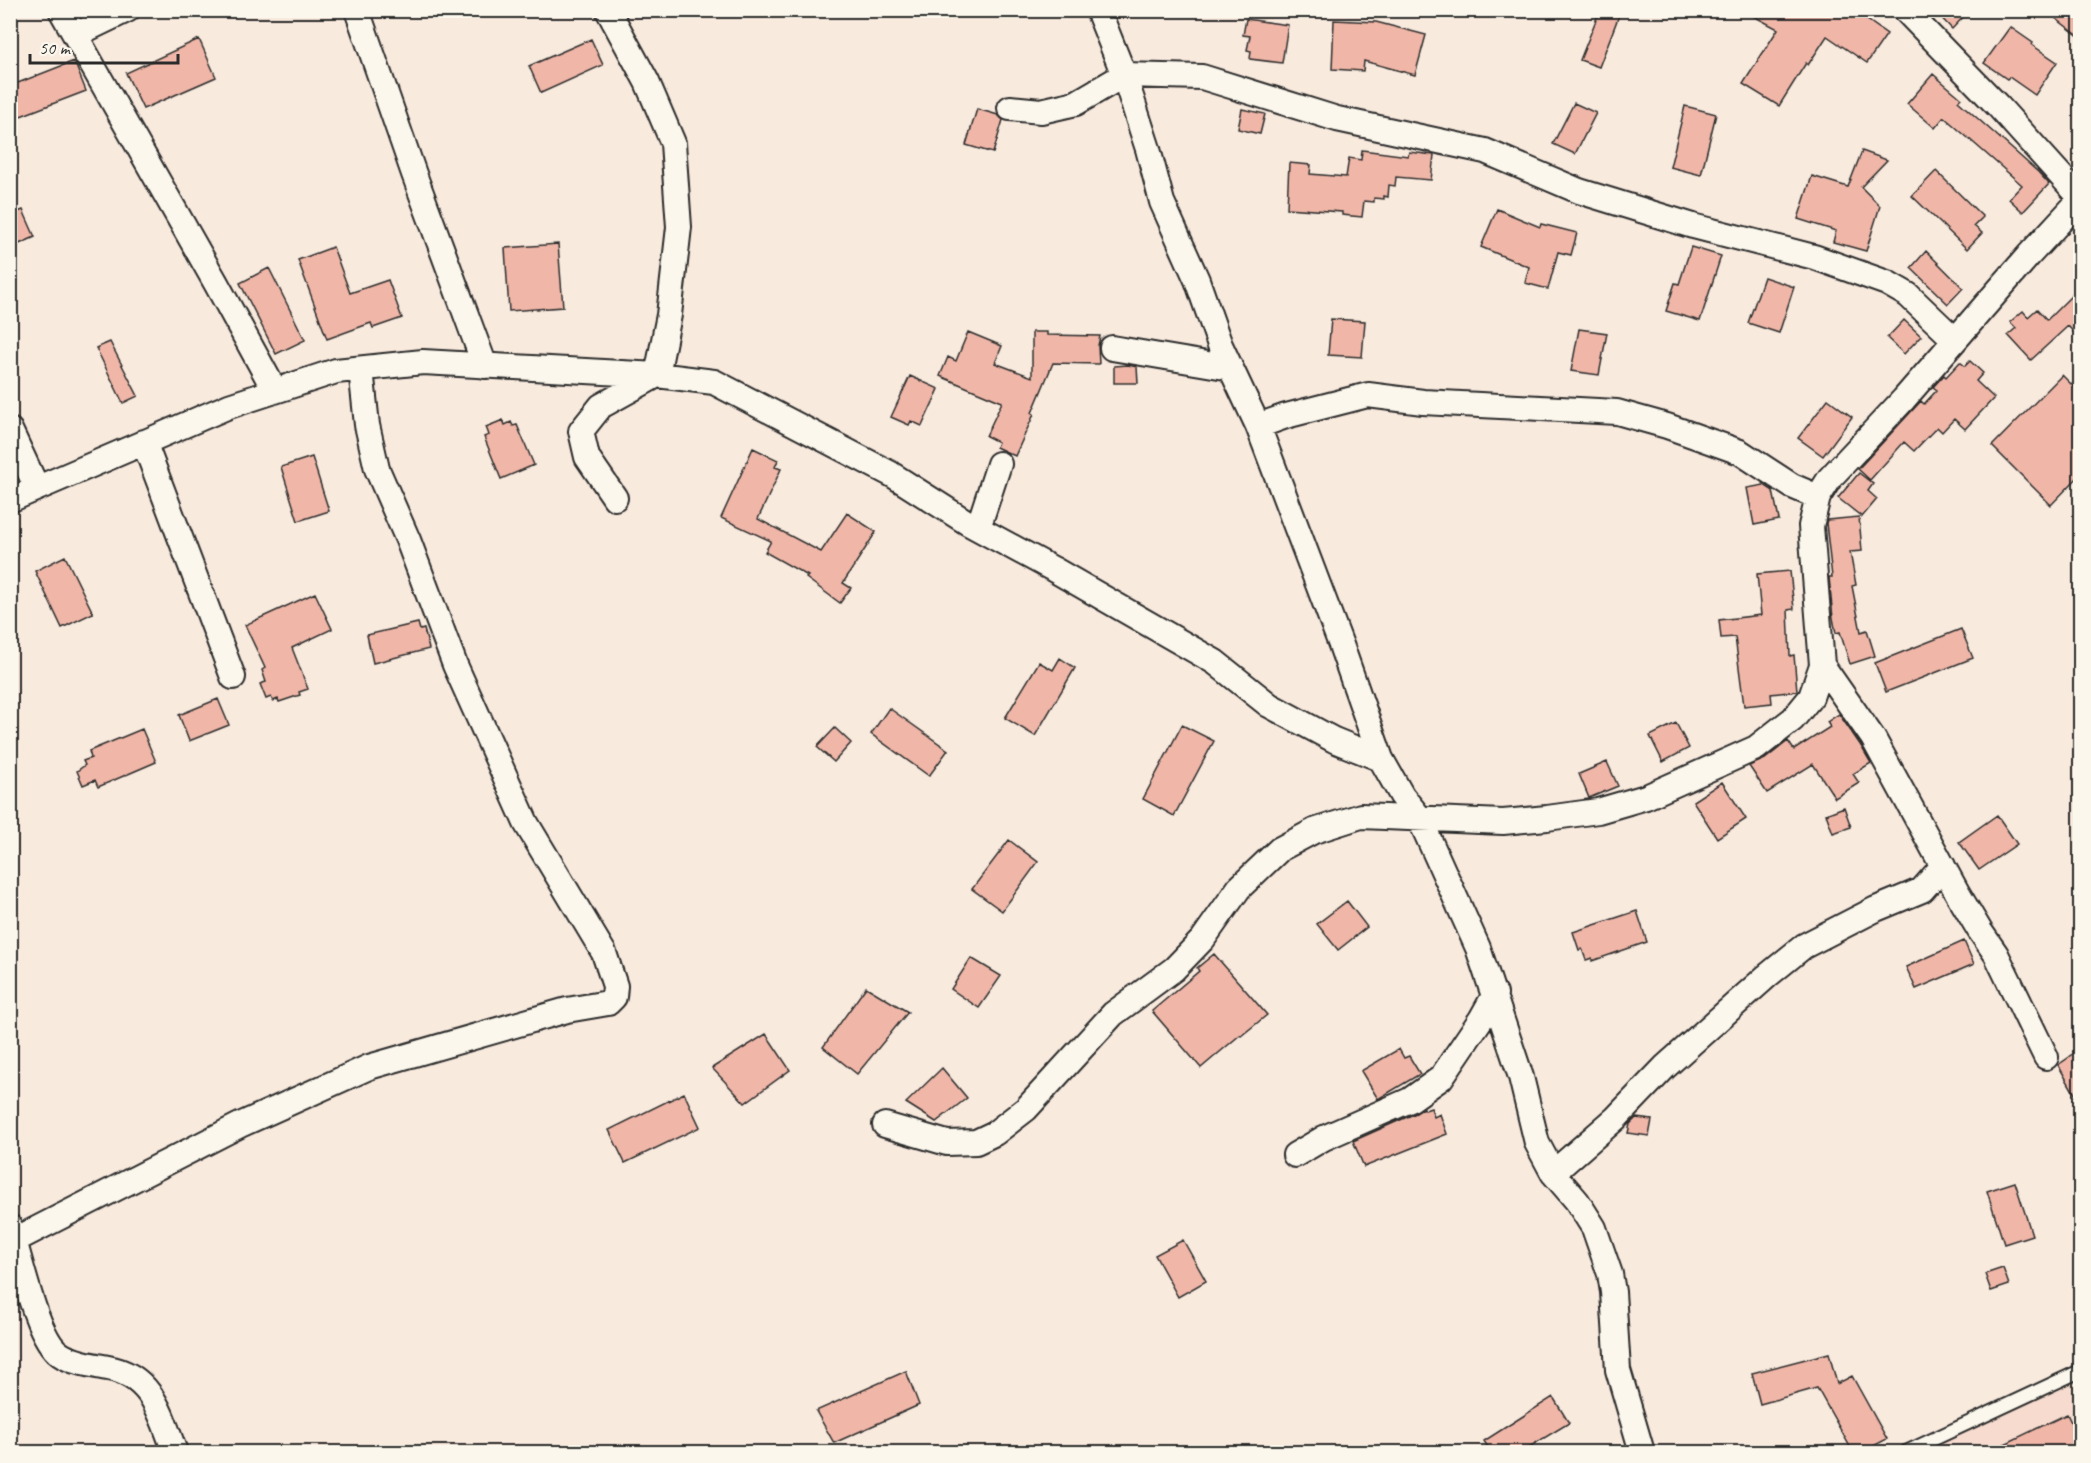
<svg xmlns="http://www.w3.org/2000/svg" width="2091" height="1463" font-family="Caveat,sans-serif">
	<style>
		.built { fill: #f6dbce }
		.building { fill: #f0b7a8; stroke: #2b2b2b; stroke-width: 1.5 }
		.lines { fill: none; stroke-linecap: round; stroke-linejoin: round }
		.lane-casing { stroke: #2b2b2b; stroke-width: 16 }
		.street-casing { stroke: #2b2b2b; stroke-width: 28 }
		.lane { stroke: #fbf7ec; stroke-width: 12 }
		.street { stroke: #fbf7ec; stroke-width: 24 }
	</style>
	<rect width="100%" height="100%" fill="#f9eade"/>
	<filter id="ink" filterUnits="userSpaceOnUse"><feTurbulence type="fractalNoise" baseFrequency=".0167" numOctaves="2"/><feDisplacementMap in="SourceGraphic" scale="12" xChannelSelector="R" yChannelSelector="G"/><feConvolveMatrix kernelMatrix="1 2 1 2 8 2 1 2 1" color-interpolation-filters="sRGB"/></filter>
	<g filter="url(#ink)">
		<path class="built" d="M2080,1378V1452H1917Z"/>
		<path class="building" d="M1600,10H1621L1599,67L1580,60Z
			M1742,10H1853L1887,34L1867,63L1827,36L1808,65L1806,63L1779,106L1743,84L1778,29Z
			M1934,10H1970L1952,29Z
			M2045,10H2080V37Z
			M1246,19L1288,25L1282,63L1250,59L1251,51L1247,50L1250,36L1243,35Z
			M1334,20L1376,22L1426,35L1415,75L1364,61L1363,71L1332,69Z
			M2010,27L2033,43L2032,45L2057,62L2035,95L2009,77L2007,79L1984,63Z
			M199,39L216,77L143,109L126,73Z
			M591,39L603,65L541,93L529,66Z
			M74,61L86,91L18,117L10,98V86Z
			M1933,74L1961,98L1958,101L2038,172L2049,184L2023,212L2009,199L2022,185L1944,117L1935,128L1907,104Z
			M1574,103L1596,113L1575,154L1553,144Z
			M1685,106L1716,114L1701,175L1670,167Z
			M977,109L998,115L1003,120L993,153L966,145Z
			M1242,109L1265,114L1260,134L1238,129Z
			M1362,150L1408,156L1409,152L1434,155L1431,180L1396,177L1395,186L1389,185L1388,197L1384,196V199L1374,198V202L1364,201L1362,217L1342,215V212L1287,208L1289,163L1311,165L1310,174L1346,177L1349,158L1361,160Z
			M1862,151L1887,160L1861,187L1880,206L1866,251L1833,242L1836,231L1798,219L1812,176L1848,187Z
			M1936,171L1983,217L1974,226L1982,233L1967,249L1912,196Z
			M1497,209L1540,227L1541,224L1577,233L1571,255L1558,252L1548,289L1525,283L1529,267L1481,247Z
			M23,210L35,237L10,248V215Z
			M558,244L563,307L509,311L505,248Z
			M333,247L350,293L388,280L402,318L373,328L371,323L327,339L298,260Z
			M1691,247L1721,256L1700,321L1666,311L1675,283L1679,284Z
			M1926,251L1963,288L1948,304L1911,268Z
			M269,268L305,340L276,354L240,283Z
			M1764,277L1794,287L1779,333L1748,323Z
			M2080,287V339L2068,326L2031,360L2008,335L2016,328L2010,322L2023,311L2028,317L2037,309L2047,320Z
			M1331,319L1365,321L1362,357L1328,355Z
			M1904,320L1921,336L1904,354L1887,338Z
			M1579,329L1607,333L1599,375L1571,371Z
			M968,332L1002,346L995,363L1032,377V332H1047V335L1100,336L1098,346L1099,364L1053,363L1032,413L1034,414L1015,456L996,447L998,442L986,436L1002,402L940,376L948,357L956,361Z
			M110,342L138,396L123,403L96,348Z
			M1970,361L1983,373L1976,381L1994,398L1965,429L1954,419L1942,432L1937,427L1914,451L1904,442L1870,480L1858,469L1921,401L1924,404L1937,390L1933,387L1944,375L1946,377L1960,362L1965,366Z
			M1128,365L1137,367L1138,383H1114V366Z
			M2062,375L2080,393V475L2051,505L1992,446Z
			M910,376L939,389L922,426L911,421L909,425L891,417Z
			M1828,399L1852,417L1823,456L1798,438Z
			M503,420L505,425L511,422L513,426L517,425L534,465L501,479L484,437L489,435L486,427Z
			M753,448L778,460L775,467L781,469L758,519L821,552L847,513L876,532L843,583L851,588L840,603L806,578L808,576L765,552L771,541L721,518Z
			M312,457L329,511L298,521L281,467Z
			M1859,473L1873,484L1868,491L1877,499L1862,517L1838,498Z
			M1764,485L1773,491L1779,520L1754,525L1747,488Z
			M1859,517L1862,551L1850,552L1856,585L1852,586L1861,632L1867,630L1875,656L1850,664L1840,632L1836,633L1833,618L1829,577H1832L1826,523L1827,520Z
			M65,556L93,613L62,628L35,571Z
			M1790,571L1794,609L1788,610L1790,656L1794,655L1797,691L1771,694L1772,703L1744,706L1735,637L1721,638L1719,620L1761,615L1757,574Z
			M315,593L332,629L292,648L308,689L299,692L300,695L279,702L278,699L273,701L271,697L266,699L260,684L266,682L262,670L265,668L245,625Z
			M418,623L420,630L424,629L429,649L373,663L367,635Z
			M1961,629L1973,658L1886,692L1875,663Z
			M1060,658L1075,668L1035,736L1005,718L1039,662L1053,670Z
			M218,699L229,725L189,741L179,715Z
			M889,708L948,750L929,776L871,734Z
			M1839,714L1861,746L1871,763L1853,774L1859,783L1835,798L1813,764L1767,793L1749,766L1765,759L1788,741L1794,750L1830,727L1827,722Z
			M1676,723L1689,748L1663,762L1650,736Z
			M1182,725L1214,741L1174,816L1143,799Z
			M835,728L851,743L834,762L817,747Z
			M142,729L156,762L98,787L95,780L83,785L77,771L85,765L83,761L91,758L89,751Z
			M1607,762L1618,786L1589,798L1579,774Z
			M1722,782L1746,819L1717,838L1693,801Z
			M1844,807L1851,827L1833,833L1826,814Z
			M1997,815L2017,844L1979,870L1959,842Z
			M1009,840L1038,862L1002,911L972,889Z
			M1347,901L1367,927L1338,950L1317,924Z
			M1637,911L1647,942L1592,961V958L1586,960L1582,949L1579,950L1573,932Z
			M1964,941L1974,964L1916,989L1906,967Z
			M1214,954L1267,1015L1241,1036L1240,1035L1201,1068L1152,1011L1199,971L1197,968Z
			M971,958L1001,976L979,1008L951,989Z
			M866,987L908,1012L857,1074L823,1047Z
			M766,1034L790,1070L745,1103L712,1068Z
			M1399,1049L1404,1058L1409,1056L1420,1074L1378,1099L1361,1071Z
			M2080,1050V1103L2058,1065Z
			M942,1068L967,1098L936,1122L906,1103Z
			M684,1093L700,1127L625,1163L609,1130Z
			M1424,1108L1425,1110L1431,1108L1434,1117L1440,1114L1447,1134L1364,1167L1353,1141L1416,1113Z
			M1636,1118L1652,1120L1649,1136L1628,1133L1630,1124Z
			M2015,1182L2032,1235L2004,1244L1987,1191Z
			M1183,1240L1206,1281L1178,1297L1155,1255Z
			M2003,1268L2009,1285L1991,1291L1985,1274Z
			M1829,1353L1837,1384L1852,1376L1887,1439L1862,1452H1853L1817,1388L1760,1404L1752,1373Z
			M906,1371L919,1405L834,1443L816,1411Z
			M1553,1397L1569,1423L1521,1452H1491L1484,1441Z
			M2067,1414L2080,1441V1452H1988Z"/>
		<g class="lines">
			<defs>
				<path id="lane" d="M1906,1452L2080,1371"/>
				<path id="street" d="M61,10L216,283L275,391
					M357,10L414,174L485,366
					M608,10L647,82L673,143L679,227L669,315L657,375L601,406L581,431L587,457L615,498
					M1098,10L1124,75L1148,149L1162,202L1197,280L1220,345L1258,426L1341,645L1381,759L1402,796L1419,817L1478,948L1521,1077L1537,1143L1553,1173L1577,1201L1594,1228L1610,1274L1613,1292L1618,1370L1642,1452
					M1905,10L1999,107L2080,197
					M75,35L127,10
					M1010,108L1041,111L1076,103L1124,75L1202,77L1337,119L1485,151L1579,191L1693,226L1814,257L1887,283L1908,295L1955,340
					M1112,348L1231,368
					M1258,426L1286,416L1368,395L1423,402L1617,412L1667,426L1740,452L1792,486L1818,497
					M10,430L37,488
					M144,442L233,677
					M10,500L229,406L336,371L423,362L657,375L714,382L891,474L968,523L1053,569L1215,662L1269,705L1334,740L1381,759
					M978,528L999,464
					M1822,665L1873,738L1958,894L1980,931L1996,954L2046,1057
					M885,1125L947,1143L976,1142L995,1133L1026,1109L1113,1014L1174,969L1203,939L1239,888L1280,849L1314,831L1361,816L1503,822L1547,818L1598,811L1646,797L1756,748L1793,719L1811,697L1822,665L1811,526L1818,497L1830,478L1904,399L2029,255L2080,200
					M1295,1155L1324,1138L1410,1100L1441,1078L1481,1019L1495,994
					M1553,1173L1616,1118L1665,1067L1767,976L1804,946L1876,909L1922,890L1943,866
					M10,1227C20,1256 36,1338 60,1354C73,1363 93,1365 108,1368C153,1376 161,1416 175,1452
					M15,1240L240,1125L369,1067L567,1010L608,1003L614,997L615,986L604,953L526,823L455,665L408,540L377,469L367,425L361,369"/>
			</defs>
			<use href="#lane" class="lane-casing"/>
			<use href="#street" class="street-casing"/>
			<use href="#lane" class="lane"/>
			<use href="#street" class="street"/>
		</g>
	</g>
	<rect width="2091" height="1463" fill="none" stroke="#fbf7ec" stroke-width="36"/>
	<rect x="18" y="18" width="2055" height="1427" fill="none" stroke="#2b2b2b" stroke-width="2" filter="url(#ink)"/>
	<path d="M30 54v9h148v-9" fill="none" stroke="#2b2b2b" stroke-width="3"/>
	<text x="39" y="54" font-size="18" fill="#2b2b2b" stroke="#fbf7ec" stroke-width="4.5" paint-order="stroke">50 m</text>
</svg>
